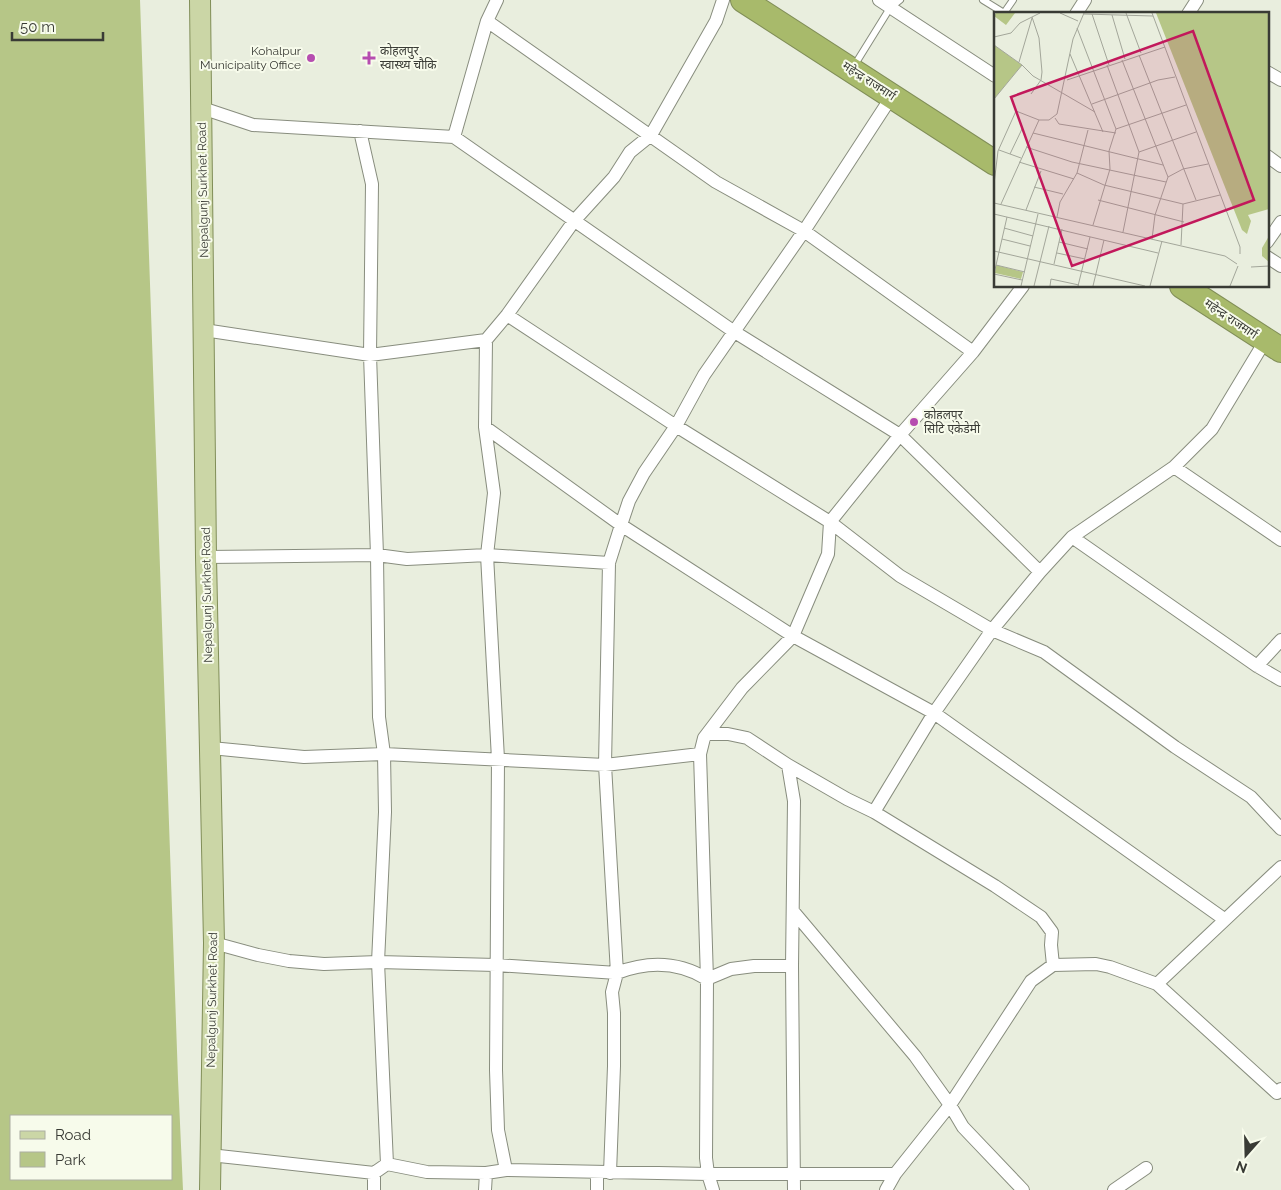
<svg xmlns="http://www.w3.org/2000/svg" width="1281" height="1190" font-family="Raleway,'Noto Sans Devanagari',sans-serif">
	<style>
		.green { fill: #b6c687; fill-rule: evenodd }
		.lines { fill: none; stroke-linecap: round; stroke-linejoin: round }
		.lane-casing { stroke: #888d7e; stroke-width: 8 }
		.street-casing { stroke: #888d7e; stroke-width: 14 }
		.primary-casing { stroke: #818e58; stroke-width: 22 }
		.highway-casing { stroke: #818e58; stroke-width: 26 }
		.lane { stroke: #fff; stroke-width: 6 }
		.street { stroke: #fff; stroke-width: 12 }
		.primary { stroke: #cbd6a6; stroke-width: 20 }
		.highway { stroke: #a8ba6b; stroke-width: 24 }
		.poi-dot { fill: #b64db0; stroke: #f7fbeb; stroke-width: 2 }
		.labels { text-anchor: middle; stroke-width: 4; stroke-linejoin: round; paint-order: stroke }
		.poi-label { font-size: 12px; fill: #393b35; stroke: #f7fbeb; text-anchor: start }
		.street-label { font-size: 12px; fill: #393b35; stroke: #f7fbeb }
		.inset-road { fill: none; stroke: #a3a69a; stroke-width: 1 }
		.view { fill: #c2185b; fill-opacity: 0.15; stroke: #c2185b; stroke-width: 2.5 }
		.inset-edge { fill: none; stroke: #393b35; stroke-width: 2.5 }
	</style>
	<rect width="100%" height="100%" fill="#e9eede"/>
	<path class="green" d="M0,0H140L178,1079L183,1190H0ZM11,1116H171V1179H11Z"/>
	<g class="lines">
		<defs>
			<path id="lane" d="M983,0L1004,13L1013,0
				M890,8L900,0
				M854,66L890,8L892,0"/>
			<path id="street" d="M879,0L995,76
				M1076,14L1085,0
				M1188,14L1197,0
				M487,21L716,182L804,231L973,352
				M1267,72L1281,80
				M202,108L253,125L454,137L733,331L900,435L1040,572
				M360,131L372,184L370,355L377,555L379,717L384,754L385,812L378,962L387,1164
				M454,137L487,21L497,0
				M1267,156L1281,166
				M1267,242L1281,222
				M1267,257L1281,266
				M507,315L676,426L830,522L900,576L992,630L1044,652L1175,747L1251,797L1281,829
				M204,330L370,355L486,340L507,315L574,221L614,177L630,152L651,135L716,21L723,0
				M486,340L485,427L494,493L487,555L498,759L496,1070L498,1130L506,1170
				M485,427L621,525L793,636L934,713L1224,919
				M1174,467L1281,540
				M1072,537L1257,666L1281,680
				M206,557L377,555L407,559L487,555L609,563
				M1257,666L1281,640
				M708,734H728L747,738L788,765L847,799L874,812L995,886L1041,917L1052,932L1051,945L1053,965
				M211,748L304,757L384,754L605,765L700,754L704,738L742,688L793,636L828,554L830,522L900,435L973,352L1023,286
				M700,754L707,979L706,1158L708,1174L713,1190
				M788,765L794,801L792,966L794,1190
				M874,812L934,713L992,630L1040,572L1072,537L1174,467L1212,429L1265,341
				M793,911L915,1056L950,1105L963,1127L1023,1190
				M214,943L258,955L289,961L324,964L378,962L496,965L617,973C648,961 679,962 707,979L731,969L754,966H792
				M1157,984L1281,867
				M210,1155L374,1173L387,1164L427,1172L486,1173L506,1170L708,1174H895
				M597,1173V1190
				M610,1173L614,1066V1013L612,992L617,973L605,765L609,563L621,525L629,501L644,473L676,426L704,375L804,231L892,96
				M374,1190V1173
				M485,1190L486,1173
				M886,1190L895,1174L950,1105L1031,981L1053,965L1096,964L1110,967L1157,984L1277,1093L1281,1089
				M1114,1190L1146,1168"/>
			<path id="primary" d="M200,0L206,557L214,943L210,1190"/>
			<path id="highway" d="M743,0L995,163
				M1182,286L1281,350"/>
		</defs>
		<use href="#lane" class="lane-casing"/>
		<use href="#street" class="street-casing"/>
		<use href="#primary" class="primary-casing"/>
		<use href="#highway" class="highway-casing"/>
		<use href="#lane" class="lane"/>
		<use href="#street" class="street"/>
		<use href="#primary" class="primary"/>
		<use href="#highway" class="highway"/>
	</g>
	<g class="poi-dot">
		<circle cx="311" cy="58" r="5"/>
		<path d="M366.5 50.5h5v5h5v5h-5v5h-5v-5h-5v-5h5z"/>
		<circle cx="914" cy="422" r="5"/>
	</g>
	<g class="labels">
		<g class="poi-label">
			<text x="301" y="55" text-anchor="end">Kohalpur<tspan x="301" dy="14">Municipality Office</tspan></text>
			<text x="380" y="55">कोहलपुर<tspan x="380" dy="14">स्वास्थ्य चौकि</tspan></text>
			<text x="924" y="419">कोहलपुर<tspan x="924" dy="14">सिटि एकेडेमी</tspan></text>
		</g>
		<g class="street-label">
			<text transform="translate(869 81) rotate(33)" y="4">महेन्द्र राजमार्ग</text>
			<text transform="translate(203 190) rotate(-91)" y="4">Nepalgunj Surkhet Road</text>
			<text transform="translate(1231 319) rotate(34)" y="4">महेन्द्र राजमार्ग</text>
			<text transform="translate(207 595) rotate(-91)" y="4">Nepalgunj Surkhet Road</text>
			<text transform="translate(212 1000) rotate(-89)" y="4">Nepalgunj Surkhet Road</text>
		</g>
	</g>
	<g transform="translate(994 12)">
		<rect width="275" height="275" fill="#e9eede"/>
		<path d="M2,1H21L12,13L0,4ZM162,1H275V197L254,203L257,209L253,222L248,218ZM0,33L28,53L0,87ZM275,224V250L268,244V236ZM2,253L29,260L27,267L1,261Z" fill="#b6c687"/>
		<path class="inset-road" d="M66,1L84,9M132,1L147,41M158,1L246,235V242M90,2L159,4M98,2L115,53M118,3L131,47M83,16L122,117M0,25L17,21L26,11L46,1M0,33L28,53L0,87M76,42L109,120M145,43L202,188M128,48L174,165M25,50L38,6M28,53L39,64L101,100M113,53L145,140L129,220M73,68L171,35M37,82L47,68L48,60L45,26L38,5M98,92L164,68L181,65M61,106L65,112L122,121M39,121L169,153M32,135L78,150L172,170M5,138L27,146M145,140L202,120M16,142L28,117M25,150L80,167M83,161L110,173L189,192L226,183M0,172L4,139L22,99L45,108H55L63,102L79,27L90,1M40,175L69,182M104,188L190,210M0,191L231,244L243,252M7,192L45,108M32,198L47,159M0,202L164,241M63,205L66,190L83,161L94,118M99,213L116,157L115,139L122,117L192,93M10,216L39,224M8,227L36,234M158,227L161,203L174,165L189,157L214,152M65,230L94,237M187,233L189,192M0,239L151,274M63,241L91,247M60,252L68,217M2,253L31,260M257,255L275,254M0,262L13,205M0,262L28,268M27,274L44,202M40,274L55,214M56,274L57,267L85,273M84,274L96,225M99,274L110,228M156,274L168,229M236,274L244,254"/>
		<path class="view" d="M199,19L260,188L78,254L17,85Z"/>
		<rect width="275" height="275" class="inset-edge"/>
	</g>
	<rect x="10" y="1115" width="162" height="65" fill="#f7fbeb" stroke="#abaea2"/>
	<rect x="20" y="1131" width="25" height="8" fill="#cbd6a6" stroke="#abaea2"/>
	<text x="55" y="1140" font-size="15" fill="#393b35">Road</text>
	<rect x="20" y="1152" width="25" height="15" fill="#b6c687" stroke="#abaea2"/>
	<text x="55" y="1165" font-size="15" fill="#393b35">Park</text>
	<g transform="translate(1246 1155) rotate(200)" stroke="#f7fbeb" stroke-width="4" paint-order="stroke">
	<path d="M0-4L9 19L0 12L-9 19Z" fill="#393b35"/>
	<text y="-8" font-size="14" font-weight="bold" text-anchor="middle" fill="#393b35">N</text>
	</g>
	<path d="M12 32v8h91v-8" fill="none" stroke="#393b35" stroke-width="2.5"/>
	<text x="20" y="32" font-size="15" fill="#393b35" stroke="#f7fbeb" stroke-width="4" paint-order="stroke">50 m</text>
</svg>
